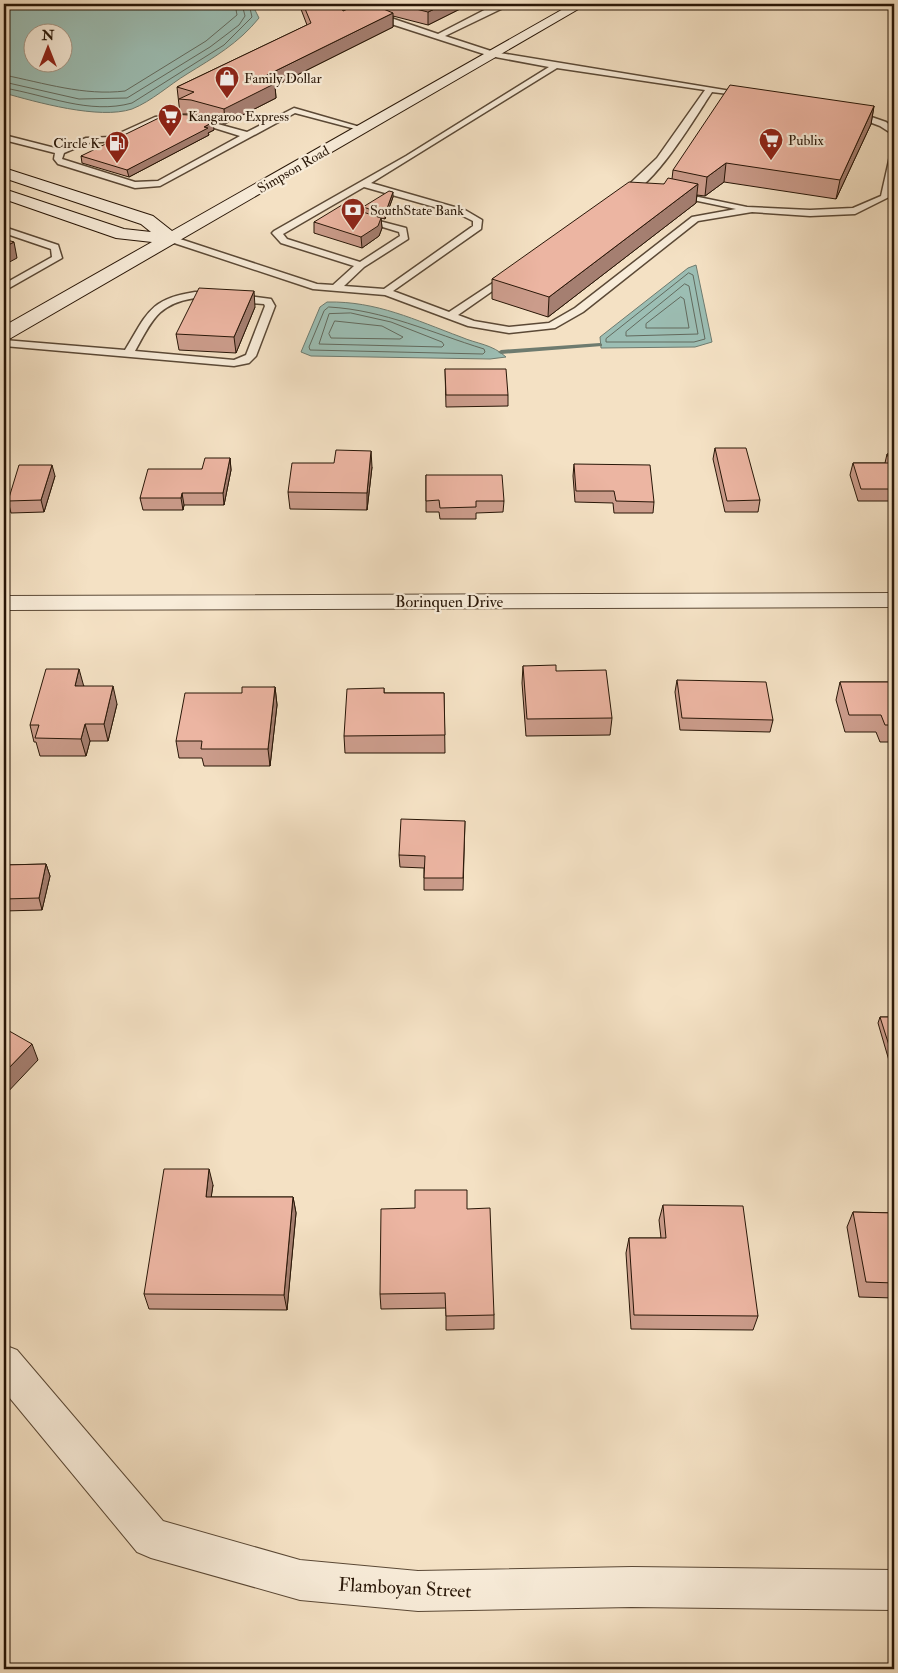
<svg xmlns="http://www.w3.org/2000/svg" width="898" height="1673" font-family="'IM FELL Double Pica',serif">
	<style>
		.water { fill: #9cbeb4; stroke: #6e7b6f; fill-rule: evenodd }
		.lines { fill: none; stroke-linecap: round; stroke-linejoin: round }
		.shore { stroke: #626a5e; stroke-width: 1 }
		.stream { fill: #6e7b6f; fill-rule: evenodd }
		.service-casing { stroke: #5b4936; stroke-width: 3 }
		.minor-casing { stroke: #5b4936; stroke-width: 2 }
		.secondary-casing { stroke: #281607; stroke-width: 2 }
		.service { fill: #f8ecd9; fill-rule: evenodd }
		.minor { fill: #f8ecd9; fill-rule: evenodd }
		.secondary { fill: #f8ecd9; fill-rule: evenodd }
		.wall { fill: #cb9c8b; stroke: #281607 }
		.shaded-wall { fill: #a57f71; stroke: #281607 }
		.building { fill: #ecb5a2; stroke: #281607 }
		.labels { text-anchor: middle; stroke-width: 4.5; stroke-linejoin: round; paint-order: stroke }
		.far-poi-label { font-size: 14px; fill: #281607; stroke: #f8ecd9; text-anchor: start }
		.far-street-label { font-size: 14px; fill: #281607; stroke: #f8ecd9 }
		.street-label { font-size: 16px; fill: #281607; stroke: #f8ecd9 }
		.near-street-label { font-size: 19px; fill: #281607; stroke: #f8ecd9 }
	</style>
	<rect width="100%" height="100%" fill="#f4e1c4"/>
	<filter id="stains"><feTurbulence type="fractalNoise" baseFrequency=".004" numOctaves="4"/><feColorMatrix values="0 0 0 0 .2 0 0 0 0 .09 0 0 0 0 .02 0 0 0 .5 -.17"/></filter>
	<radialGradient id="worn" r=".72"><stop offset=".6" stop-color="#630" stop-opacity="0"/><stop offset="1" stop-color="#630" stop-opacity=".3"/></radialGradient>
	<path class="water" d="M4,4H252L259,18C239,43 213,58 187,74C169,85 152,101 132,109C99,120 36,102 4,93ZM32,32H62V62H32Z
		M696,265L712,342L695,347L601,348L600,337L688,268Z
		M327,302C377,301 415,320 461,337C477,344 492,344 506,357L490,359L311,356L301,352L320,307Z"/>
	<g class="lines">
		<path class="shore" d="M4,75C44,83 84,96 125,91L206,41L237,15L235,4
			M4,82L79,99L127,98L210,47L239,25L245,16L242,4
			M4,88C47,95 89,115 132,103L224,45L252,17L249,4
			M689,273L693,275L705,339L694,342H606V339Z
			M685,284L689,286L698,334L626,336V332Z
			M681,297L684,299L689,328H646V324Z
			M329,307C384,310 432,333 484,349L485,352L483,354L310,350L309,347L324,311Z
			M351,313L391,322L442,342L444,345L442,347L319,344L329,314Z
			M335,321L382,326L403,337L400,339L331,338L329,334Z"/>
		<path class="stream" d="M600,343L602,344V346L501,354L498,352L501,350Z"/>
		<defs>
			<path id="service" d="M375,4H381V14L388,17L438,34L496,4H502L501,9L445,36L494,52L749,94L745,96L712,92C694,119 654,188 623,198L620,197V193L657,158L705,90L557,68L371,183L465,210L482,220L481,229L393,291L449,312L508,273L513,276L511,278L458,315L474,321L509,327L549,323L575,308L692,217L736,209L674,196V192L747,207L810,210L853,208L881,196L890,156L894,153V175L889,197L855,214L810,216L752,212L698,221L583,312L555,328L509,333L468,326L385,295L313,289L168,241V237H174L317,284L333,285L354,266L281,243L272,233L274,231L406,156L549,67L490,56L382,21L375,17L372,9ZM364,187L459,214L473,221V226L384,289L344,286L364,267L408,239L406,228L360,216V220L399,232L400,236L360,262L287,239L283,234Z
				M294,108L367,129L363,131L295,113L160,186L135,188L58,164L54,159L55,153L4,140V135L59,149L86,138L111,137L155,117L172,115V119L160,121L116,141L87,143L64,153L62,159L135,182L158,181L240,136L192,121V117L247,132Z
				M854,111L886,122L894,129V135L880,126L851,115V111Z
				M4,227L58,245L62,258L4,291V284L52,257L51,249L4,233Z
				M195,292L225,293L271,299L275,306L256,356L249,363L234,366L4,346V340L125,350C147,314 149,299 195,292ZM195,298L264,304L265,306L246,355L234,360L135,351C152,321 157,304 195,298Z"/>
			<path id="minor" d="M894,593V607L4,610V596Z
				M4,1345L17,1350L163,1521L300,1560L418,1571L632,1567L894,1570V1610L632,1607L418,1611L300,1600L151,1558L137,1552L4,1391Z"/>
			<path id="secondary" d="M572,4H587L11,338L4,340V326L152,242L116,238L4,199V189L124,229L151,232L141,224L4,178V168L153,216L172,231Z"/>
		</defs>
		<use href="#service" class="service-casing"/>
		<use href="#minor" class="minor-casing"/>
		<use href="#secondary" class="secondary-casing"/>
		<use href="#service" class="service"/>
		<use href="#minor" class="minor"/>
		<use href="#secondary" class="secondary"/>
	</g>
	<path class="wall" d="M299,4H340L343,11L374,5L383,9V4H470L428,25L393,16V27L275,86L276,98L225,124L193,114H180L177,87L307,25Z
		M874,106L871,124L836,199L724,182L705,196L697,195L696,203L548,317L492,299V279L664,184L672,179L673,170Z
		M214,130L208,133L209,135L129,177L82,163L81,156Z
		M393,197L385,219L381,218L382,228L379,236L362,248L314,233V222L363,212V207Z
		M255,307L236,353L179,350L176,334Z
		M445,369L508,395V406L446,407Z
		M715,448L760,500L758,512H725L713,459Z
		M887,454H894V502V501H858L850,475L853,463H885Z
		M230,458L231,470L224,505H184L183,510H143L140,498L202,469Z
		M574,464L654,502L653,513H614L613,503L575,502L573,476Z
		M372,467L367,510L290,509L288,492Z
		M426,475L504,501L503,512L476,513V519H440L439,512H426Z
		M55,476L44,512L11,513L8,501Z
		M523,666L556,671L612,718L610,735L526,736L522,683Z
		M677,680L773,720L770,732L680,730L675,692Z
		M840,682H894V742H880L876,732H845L836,700Z
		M84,686L117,704L108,741H90L86,756H40L36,742H34L30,725Z
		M275,687L277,705L270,766H204L202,758H179L176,741L242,693Z
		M384,688V693H444L445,753H345L344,736Z
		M465,821L463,890H424V868L400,867L399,855Z
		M46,864L50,876L42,910L4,911V865Z
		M880,1017H894V1064H890L878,1023Z
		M213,1185L211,1197H293L296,1213L287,1310L149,1309L144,1294Z
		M663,1205L758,1316L753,1330L631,1329L626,1253L629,1238H661L659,1220Z
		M467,1209L494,1315V1329L446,1330V1308L381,1309L380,1294Z
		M853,1212L894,1213V1298L859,1297L847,1227Z"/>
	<path class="shaded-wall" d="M445,4H470L428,25V12Z
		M393,13V27L275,86L276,98L225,124L224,109L259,79Z
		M874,106L871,124L836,199L840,180Z
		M213,122L214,130L208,133L209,135L129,177L127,170Z
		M726,163L724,182L705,196L707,177Z
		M698,184L696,203L548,317L549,297Z
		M393,192V197L385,219V214Z
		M381,218L382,228L379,236L362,248L361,237Z
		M14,242L17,258L4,265V247Z
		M254,291L255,307L236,353L234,337Z
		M371,451L372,467L367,510V493Z
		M230,458L231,470L224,505L223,493Z
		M52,465L55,476L44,512L41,500Z
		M182,493L184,505L183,510L181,498Z
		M79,669L84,687L75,686Z
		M113,686L117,704L108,741L104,724Z
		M275,687L277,705L270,766L268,749Z
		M85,724L90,741L86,756L81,739Z
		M46,864L50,876L42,910L39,898Z
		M32,1044L38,1060L4,1096V1073Z
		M209,1169L213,1185L209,1212L206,1197Z
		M293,1197L296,1213L287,1310L284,1295Z"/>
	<path class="building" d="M303,4H340L343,11L359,4H373L374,5L393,13L259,79L274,84L224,109L191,100L179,99L194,92L177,87L311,23Z
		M396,4H445L428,12Z
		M730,85L874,106L840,180L726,163L707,177L673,170Z
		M167,114L190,115L213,122L204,127L208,128L127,170L81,156Z
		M668,178L698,184L549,297L492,279L629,182L664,184Z
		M389,191L393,192L385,214L363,207Z
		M342,205L381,218L378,226L361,237L314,222Z
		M4,239L14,242L4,247Z
		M199,288L254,291L234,337L176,334Z
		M445,369H506L508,395H446Z
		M715,448H746L760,500L727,501Z
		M336,450L371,451L367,493L288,492L292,463H334Z
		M887,454H894V489H861L853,463H891Z
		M205,458H230L223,493H182L181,498H140L148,469H202Z
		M574,464L650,465L654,502L616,501L614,491H576Z
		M19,465H52L41,500L8,501Z
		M426,475H502L504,501H476V507L440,508L439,500L426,501Z
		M556,665V671L606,670L612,718L527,719L523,666Z
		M46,669H79L75,686H113L104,724H85L81,739L35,738L39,725H30Z
		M677,680L766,682L773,720L682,718Z
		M840,682H894V725H885L881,715H849Z
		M242,687H275L268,749H201L202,741H176L185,693H242Z
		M384,688V693H444L445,735L344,736L347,689Z
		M401,819L465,821L463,878H424L425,856L399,855Z
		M46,864L39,898L4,899V865Z
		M880,1017H894V1058H893Z
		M4,1028L32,1044L4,1073Z
		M164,1169H209L206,1197H293L284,1295L144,1294Z
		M415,1190H467V1209L490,1208L494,1315L446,1316L445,1293L380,1294L381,1209L415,1208Z
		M663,1205L743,1206L758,1316L634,1315L629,1238H666Z
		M853,1212L894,1213V1283L866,1282Z"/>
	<defs>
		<symbol id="shop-pin" viewBox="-11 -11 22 30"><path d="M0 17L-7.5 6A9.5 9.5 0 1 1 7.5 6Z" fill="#8f2418" stroke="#f8ecd9"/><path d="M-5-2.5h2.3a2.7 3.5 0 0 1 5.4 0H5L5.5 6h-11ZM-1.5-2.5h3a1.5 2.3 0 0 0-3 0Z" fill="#fff"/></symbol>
		<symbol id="supermarket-pin" viewBox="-11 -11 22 30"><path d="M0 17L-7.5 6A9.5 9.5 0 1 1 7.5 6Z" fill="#8f2418" stroke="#f8ecd9"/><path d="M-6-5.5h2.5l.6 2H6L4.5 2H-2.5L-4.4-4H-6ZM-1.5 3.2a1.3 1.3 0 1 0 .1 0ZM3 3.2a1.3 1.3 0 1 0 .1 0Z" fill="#fff"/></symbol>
		<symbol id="fuel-pin" viewBox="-11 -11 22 30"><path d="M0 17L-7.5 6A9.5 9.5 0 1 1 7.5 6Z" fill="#8f2418" stroke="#f8ecd9"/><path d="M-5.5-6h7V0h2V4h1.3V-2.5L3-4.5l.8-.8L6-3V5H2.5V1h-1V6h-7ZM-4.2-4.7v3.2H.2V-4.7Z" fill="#fff"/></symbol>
		<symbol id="bank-pin" viewBox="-11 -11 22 30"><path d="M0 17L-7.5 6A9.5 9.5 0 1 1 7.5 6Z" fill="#8f2418" stroke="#f8ecd9"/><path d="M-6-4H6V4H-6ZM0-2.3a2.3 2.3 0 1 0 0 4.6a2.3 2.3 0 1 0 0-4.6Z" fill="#fff"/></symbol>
	</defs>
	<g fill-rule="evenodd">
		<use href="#shop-pin" x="213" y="64" width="28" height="38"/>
		<use href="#supermarket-pin" x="156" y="102" width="28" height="38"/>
		<use href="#supermarket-pin" x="757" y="126" width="28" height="38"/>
		<use href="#fuel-pin" x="103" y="129" width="28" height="38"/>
		<use href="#bank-pin" x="339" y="196" width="28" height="38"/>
	</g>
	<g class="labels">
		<g class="far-poi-label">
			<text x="244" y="83">Family Dollar</text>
			<text x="188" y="121">Kangaroo Express</text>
			<text x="788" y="145">Publix</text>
			<text x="100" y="148" text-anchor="end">Circle K</text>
			<text x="370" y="215">SouthState Bank</text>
		</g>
		<g class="far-street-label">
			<text transform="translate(293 169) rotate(-30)" y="5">Simpson Road</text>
		</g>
		<g class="street-label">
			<text x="449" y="607">Borinquen Drive</text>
		</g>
		<g class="near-street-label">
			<text transform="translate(405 1587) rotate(3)" y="7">Flamboyan Street</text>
		</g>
	</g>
	<rect width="898" height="1673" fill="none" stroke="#f4e1c4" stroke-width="20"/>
	<rect x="5" y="5" width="888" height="1663" fill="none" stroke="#281607" stroke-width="2.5"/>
	<rect x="10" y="10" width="878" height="1653" fill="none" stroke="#281607"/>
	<g transform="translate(48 48)"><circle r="24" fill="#f8ecd9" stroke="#a59685"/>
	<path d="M0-4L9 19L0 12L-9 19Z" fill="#8f2418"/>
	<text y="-8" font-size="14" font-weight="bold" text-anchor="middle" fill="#281607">N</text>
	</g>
	<rect width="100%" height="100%" filter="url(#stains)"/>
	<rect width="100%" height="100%" fill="url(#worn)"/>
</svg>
